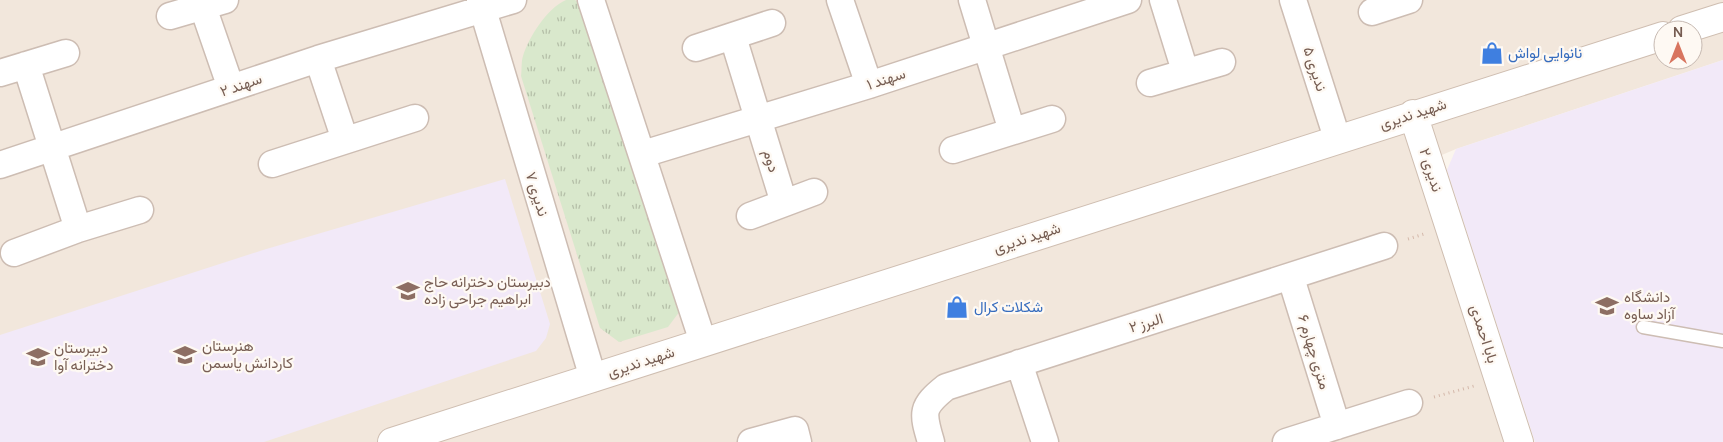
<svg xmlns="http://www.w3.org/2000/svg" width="1723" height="442" font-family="Manrope,Vazirmatn,sans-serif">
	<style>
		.residential { fill: #f2e7dc; fill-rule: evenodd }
		.education { fill: #f2e9f8 }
		.park { fill: url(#park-tufts) }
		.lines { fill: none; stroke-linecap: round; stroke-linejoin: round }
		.lane-casing { stroke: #cdbdb3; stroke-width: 15 }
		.street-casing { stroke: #cdbdb3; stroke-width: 29 }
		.secondary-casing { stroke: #cfbeb1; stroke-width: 30 }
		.path { stroke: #d4b8aa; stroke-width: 3; stroke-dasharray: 1 4; stroke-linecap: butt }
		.lane { stroke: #fff; stroke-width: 12 }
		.street { stroke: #fff; stroke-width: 26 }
		.secondary { stroke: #fff; stroke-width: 28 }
		.labels { text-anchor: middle; stroke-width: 4.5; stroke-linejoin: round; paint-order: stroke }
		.shop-label { font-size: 15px; fill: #366cbe; stroke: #fef9f3; text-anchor: start }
		.street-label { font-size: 15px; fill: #755c51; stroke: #fef9f3 }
		.education-label { font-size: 15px; fill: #785e54; stroke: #fef9f3; text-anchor: start }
	</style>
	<defs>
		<pattern id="park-tufts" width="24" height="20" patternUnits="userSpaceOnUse" patternTransform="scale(1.25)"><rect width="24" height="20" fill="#d9e8cc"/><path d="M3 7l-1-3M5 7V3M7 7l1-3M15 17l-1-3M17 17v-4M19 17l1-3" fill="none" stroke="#b5bfa8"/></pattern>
	</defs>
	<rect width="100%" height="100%" fill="#fbf5ed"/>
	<path class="residential" d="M0,0H1723V60L1456,149L1418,165L1506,442H0ZM1663,30H1693V60H1663Z"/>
	<path class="education" d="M1723,60V442H1535L1447,170L1456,149Z
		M505,179L550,324L546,338L536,351L264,442H0V335L263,250Z"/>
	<path class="park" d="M566,0H575L582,5L680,311L668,327L619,342L600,328L521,76C522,70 521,62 523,56C529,37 547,8 566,0Z"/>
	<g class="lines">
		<defs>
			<path id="lane" d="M1643,327L1723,341"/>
			<path id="street" d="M480,0L593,378
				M591,0L703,342
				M840,0L869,85
				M972,0L1012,131
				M1163,0L1185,71
				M1293,0L1337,138
				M203,7L231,88
				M1372,12L1409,0
				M170,16L225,0
				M733,37L784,203
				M696,48L772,23
				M318,59L345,140
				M26,65L78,229
				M0,73L66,53
				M1150,83L1222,62
				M953,150L1052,119
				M643,154L869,85L1128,0
				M272,164L415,118
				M0,165L318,59L513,0
				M750,216L814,192
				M14,253L78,229L140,210
				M1291,278L1337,426
				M1019,363L1045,442
				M751,442L795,430L798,442
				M931,442C922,412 921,407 946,387L1384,246
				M1286,442L1409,403"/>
			<path id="secondary" d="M1682,30L1723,17
				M1413,114L1519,442
				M392,442L1663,36"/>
		</defs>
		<use href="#lane" class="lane-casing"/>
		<use href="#street" class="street-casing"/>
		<use href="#secondary" class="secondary-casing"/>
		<path class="path" d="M1408,239L1424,234
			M1434,397L1474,386"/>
		<use href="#lane" class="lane"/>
		<use href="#street" class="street"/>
		<use href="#secondary" class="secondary"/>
	</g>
	<defs>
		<symbol id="shop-bare" viewBox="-9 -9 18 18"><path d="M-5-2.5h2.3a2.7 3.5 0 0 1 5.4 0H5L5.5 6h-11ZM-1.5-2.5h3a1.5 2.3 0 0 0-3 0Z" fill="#3f7fe0" stroke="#fef9f3" stroke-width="2.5" paint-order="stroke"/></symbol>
		<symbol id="school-bare" viewBox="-9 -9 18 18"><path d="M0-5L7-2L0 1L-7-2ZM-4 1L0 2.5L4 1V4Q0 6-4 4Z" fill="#8d6e63" stroke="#fef9f3" stroke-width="2.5" paint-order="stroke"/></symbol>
		<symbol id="university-bare" viewBox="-9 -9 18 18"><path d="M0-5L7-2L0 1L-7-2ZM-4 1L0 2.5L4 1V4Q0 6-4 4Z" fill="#8d6e63" stroke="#fef9f3" stroke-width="2.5" paint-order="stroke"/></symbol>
	</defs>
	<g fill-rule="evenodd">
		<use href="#shop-bare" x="1476" y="37" width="32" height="32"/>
		<use href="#school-bare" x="392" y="275" width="32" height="32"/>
		<use href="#university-bare" x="1591" y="290" width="32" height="32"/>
		<use href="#shop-bare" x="941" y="291" width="32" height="32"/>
		<use href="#school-bare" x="169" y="339" width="32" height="32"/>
		<use href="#school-bare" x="22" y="341" width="32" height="32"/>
	</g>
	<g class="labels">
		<g class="shop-label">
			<text x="1508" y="58">نانوایی لواش</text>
			<text x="974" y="312">شکلات کرال</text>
		</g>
		<g class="street-label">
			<text transform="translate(1315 69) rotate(72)" y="5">ندیری ۵</text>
			<text transform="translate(886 79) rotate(-18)" y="5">سهند ۱</text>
			<text transform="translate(241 85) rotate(-19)" y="5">سهند ۲</text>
			<text transform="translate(1413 114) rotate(-18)" y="5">شهید ندیری</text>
			<text transform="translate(771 161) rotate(73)" y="5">دوم</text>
			<text transform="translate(1431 170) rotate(72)" y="5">ندیری ۲</text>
			<text transform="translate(537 194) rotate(73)" y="5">ندیری ۷</text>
			<text transform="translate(1027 238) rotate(-18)" y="5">شهید ندیری</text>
			<text transform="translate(1146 323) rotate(-17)" y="5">البرز ۲</text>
			<text transform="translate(1484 334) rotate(72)" y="5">بابا احمدی</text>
			<text transform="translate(1314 352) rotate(73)" y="5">۶ متری چهارم</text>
			<text transform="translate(641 362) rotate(-18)" y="5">شهید ندیری</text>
		</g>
		<g class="education-label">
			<text x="424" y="287">دبیرستان دخترانه حاج<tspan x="424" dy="17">ابراهیم جراحی زاده</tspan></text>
			<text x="1624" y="302">دانشگاه<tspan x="1624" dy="17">آزاد ساوه</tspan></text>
			<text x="202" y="351">هنرستان<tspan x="202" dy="17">کاردانش یاسمن</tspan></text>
			<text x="54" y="353">دبیرستان<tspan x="54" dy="17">دخترانه آوا</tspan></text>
		</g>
	</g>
	<g transform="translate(1678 45)"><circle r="24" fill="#fef9f3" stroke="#c7bab2"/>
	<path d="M0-4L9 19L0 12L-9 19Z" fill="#d8755f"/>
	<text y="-8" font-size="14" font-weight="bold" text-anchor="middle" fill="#755c51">N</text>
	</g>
</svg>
